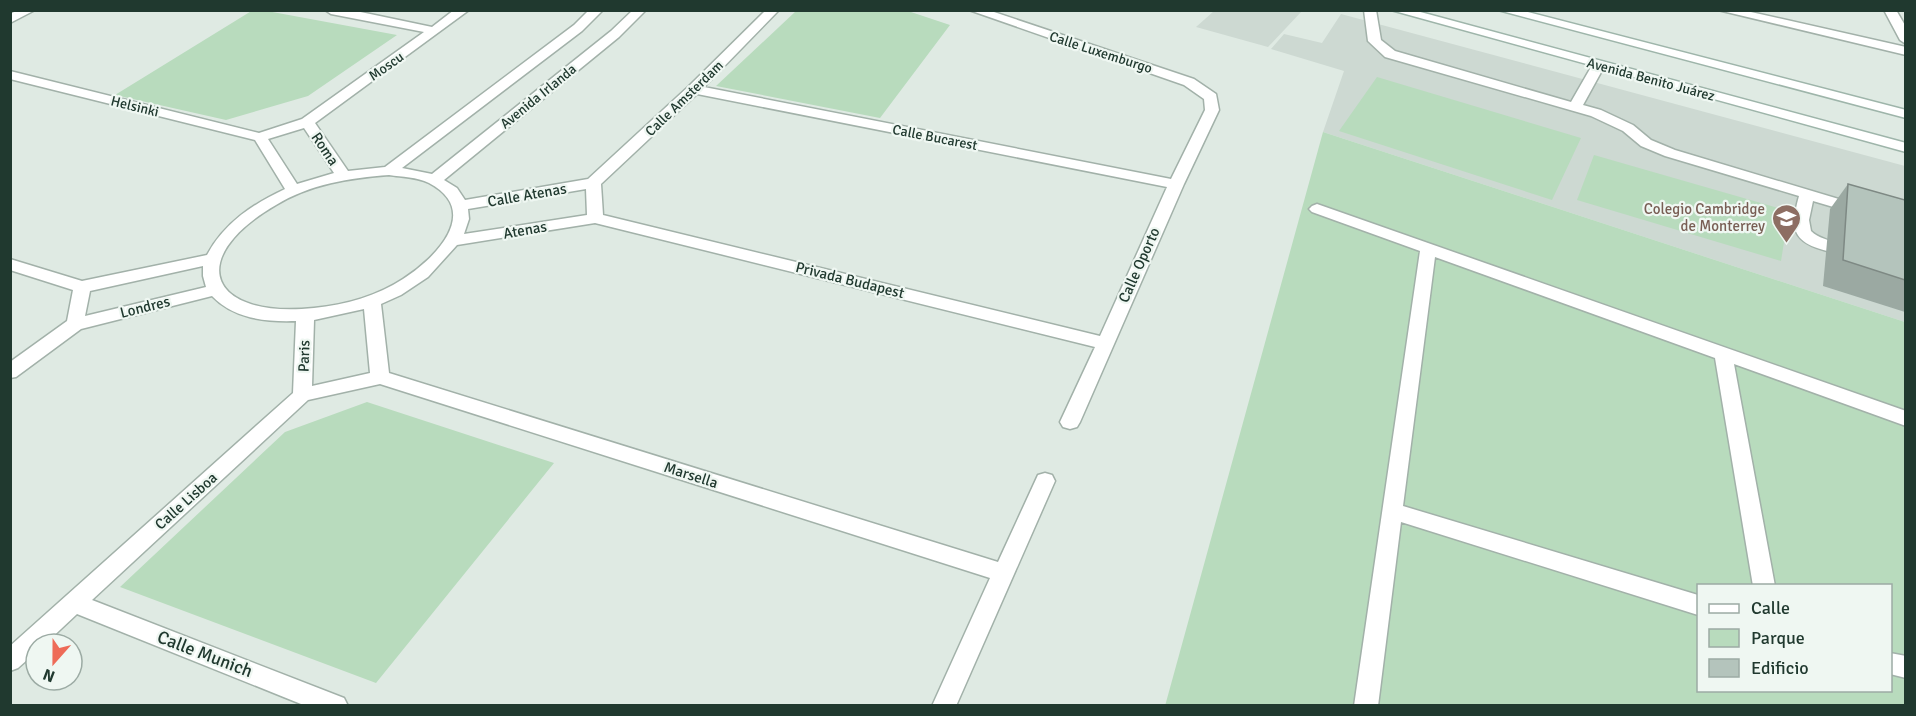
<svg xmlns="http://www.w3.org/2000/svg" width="1916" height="716" font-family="Signika,sans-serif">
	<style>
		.built { fill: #cdd9d2 }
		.green { fill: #b8dbbd; fill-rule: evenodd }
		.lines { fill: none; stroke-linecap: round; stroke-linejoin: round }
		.service-casing { stroke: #a2b1a9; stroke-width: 3 }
		.minor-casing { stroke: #a2b1a9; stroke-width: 3 }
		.secondary-casing { stroke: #9eb5aa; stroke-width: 3 }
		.service { fill: #fff; fill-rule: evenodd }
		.minor { fill: #fff; fill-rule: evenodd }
		.secondary { fill: #fff; fill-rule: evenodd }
		.wall { fill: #9ba9a2 }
		.building { fill: #b4c4bc; stroke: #7e8984; stroke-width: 1.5 }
		.labels { text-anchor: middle; stroke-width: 4.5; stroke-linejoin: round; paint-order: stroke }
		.far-street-label { font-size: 14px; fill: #20392f; stroke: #eff7f2 }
		.street-label { font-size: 15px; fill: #20392f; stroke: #eff7f2 }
		.education-label { font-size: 15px; fill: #785e54; stroke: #eff7f2; text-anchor: end }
		.near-street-label { font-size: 18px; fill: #20392f; stroke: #eff7f2 }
	</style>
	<rect width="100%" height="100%" fill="#dfeae3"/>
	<path class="built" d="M1214,11V10L1302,11L1268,47L1196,27Z
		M1341,14L1905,166V322L1323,132L1344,71L1271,49L1284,34L1322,43Z"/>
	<path class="green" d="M253,10L267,11L397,35L308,96L226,120L115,95Z
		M796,11H908L950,25L880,118L716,86Z
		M1377,77L1581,138L1552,200L1339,131Z
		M1323,132L1905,322V705L1165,706ZM1698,586H1890V690H1698Z
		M1594,155L1789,211L1781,261L1577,200Z
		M367,402L554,463L376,683L120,587L285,432Z"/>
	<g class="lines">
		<defs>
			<path id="service" d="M1364,10H1376L1381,40L1395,51L1571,102L1594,62H1604L1605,65L1583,105L1601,110L1633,125L1651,140L1675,150L1862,206L1865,209L1857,214L1813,201L1809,220L1811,231C1818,239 1830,238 1835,246L1827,251C1792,242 1790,229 1799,196L1665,156L1641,146L1623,131L1591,116L1385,57L1368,41Z"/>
			<path id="minor" d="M18,10H35L10,23V14Z
				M325,10H351L432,27L454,10H469L315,123L348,171L385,167L574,25L589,10H603L582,31L402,168L432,174L611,31L633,10H646L619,37L444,180L457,188L465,200L588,179L689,86L766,10H779L704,87L1171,179L1205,110L1204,99L1184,85L969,10H988L1194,79L1216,94L1219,110L1184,184L1080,422L1077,427L1070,429L1063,427L1060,422L1095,347L595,223L457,245L428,277L401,295L381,304L389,373L998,562L1038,475L1045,473L1052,475L1055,481L956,706H932L990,578L380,384L308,400L92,600L344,698L348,706H306L77,614L45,644H36V652L18,668L10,671V646L293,393L296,321C266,322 234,319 212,296L81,329L16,377L10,378V362L67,321L73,290L10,270V259L82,281L207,255C224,223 253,204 285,189L255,140L10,79V71L259,133L302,119L424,32L331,14ZM697,94L1167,187L1100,336L603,215L601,184ZM304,128L334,173L297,184L268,139ZM389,175C402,177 417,177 429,183C482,211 436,258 403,279C377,296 345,305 314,308C210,319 183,259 276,205C310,184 350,178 389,175ZM586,189L587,215L464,234L469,219L468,209ZM203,266V276L206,287L85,316L90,291ZM364,309L370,373L312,386L314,320Z
				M1718,10H1742L1906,47V55Z
				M1884,10H1896L1906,27V44L1900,40Z
				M1317,204L1906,411V426L1734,364L1775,586H1753L1715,358L1435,257L1403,506L1698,595V615L1401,522L1378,706H1354L1420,251L1312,212L1309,209L1312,206Z
				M1890,653L1906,656V678L1890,674Z"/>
			<path id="secondary" d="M1391,10H1413L1906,143V152Z
				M1498,10H1520L1906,110V118Z"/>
		</defs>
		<use href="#service" class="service-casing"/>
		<use href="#minor" class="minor-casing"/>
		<use href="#secondary" class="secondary-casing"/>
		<use href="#service" class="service"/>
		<use href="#minor" class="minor"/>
		<use href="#secondary" class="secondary"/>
	</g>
	<path class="wall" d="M1848,184L1905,200V312L1823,286L1830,209Z"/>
	<path class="building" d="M1848,184L1905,200V280L1843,260Z"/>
	<defs>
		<symbol id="school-pin" viewBox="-11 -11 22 30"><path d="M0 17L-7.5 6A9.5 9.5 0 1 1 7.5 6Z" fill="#8d6e63" stroke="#eff7f2"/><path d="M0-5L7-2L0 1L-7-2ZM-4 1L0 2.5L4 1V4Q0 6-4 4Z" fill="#fff"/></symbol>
	</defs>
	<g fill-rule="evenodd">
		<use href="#school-pin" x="1770" y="202" width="33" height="45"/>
	</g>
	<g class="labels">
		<g class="far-street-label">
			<text transform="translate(1101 52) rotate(18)" y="5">Calle Luxemburgo</text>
			<text transform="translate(386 66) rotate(-35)" y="5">Moscu</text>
			<text transform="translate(1651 79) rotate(15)" y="5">Avenida Benito Juárez</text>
			<text transform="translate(538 96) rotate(-39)" y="5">Avenida Irlanda</text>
			<text transform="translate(684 98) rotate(-44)" y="5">Calle Amsterdam</text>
			<text transform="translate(135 106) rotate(14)" y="5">Helsinki</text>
			<text transform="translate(935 137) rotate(11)" y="5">Calle Bucarest</text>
		</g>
		<g class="street-label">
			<text transform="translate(325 149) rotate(56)" y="5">Roma</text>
			<text transform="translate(527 195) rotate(-10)" y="5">Calle Atenas</text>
			<text transform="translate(525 230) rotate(-10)" y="5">Atenas</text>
			<text transform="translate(1139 265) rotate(-66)" y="5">Calle Oporto</text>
			<text transform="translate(850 280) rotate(14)" y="5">Privada Budapest</text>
			<text transform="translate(145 307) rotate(-14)" y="5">Londres</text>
			<text transform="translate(304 356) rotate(-88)" y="5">Paris</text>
			<text transform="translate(691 475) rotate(18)" y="5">Marsella</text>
			<text transform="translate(186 501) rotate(-42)" y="5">Calle Lisboa</text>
		</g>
		<g class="education-label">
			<text x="1765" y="214">Colegio Cambridge<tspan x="1765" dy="17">de Monterrey</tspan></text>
		</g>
		<g class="near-street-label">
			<text transform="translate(205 654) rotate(21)" y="6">Calle Munich</text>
		</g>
	</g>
	<rect width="1916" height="716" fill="none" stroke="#20392f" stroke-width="24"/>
	<rect x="1697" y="584" width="195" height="108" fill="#eff7f2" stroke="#9caba4" stroke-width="1.5"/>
	<rect x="1709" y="604" width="30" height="9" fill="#ffffff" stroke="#9caba4" stroke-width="1.5"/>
	<text x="1751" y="614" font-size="18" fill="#20392f">Calle</text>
	<rect x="1709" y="629" width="30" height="18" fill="#b8dbbd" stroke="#9caba4" stroke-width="1.5"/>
	<text x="1751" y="644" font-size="18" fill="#20392f">Parque</text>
	<rect x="1709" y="659" width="30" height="18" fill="#b4c4bc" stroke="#9caba4" stroke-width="1.5"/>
	<text x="1751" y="674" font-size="18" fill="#20392f">Edificio</text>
	<g transform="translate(54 662) rotate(201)"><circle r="28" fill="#eff7f2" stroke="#9caba4" stroke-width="1.5"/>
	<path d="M0-4.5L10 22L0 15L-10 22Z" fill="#ee6b58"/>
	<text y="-9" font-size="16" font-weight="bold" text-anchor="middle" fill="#20392f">N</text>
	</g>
</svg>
